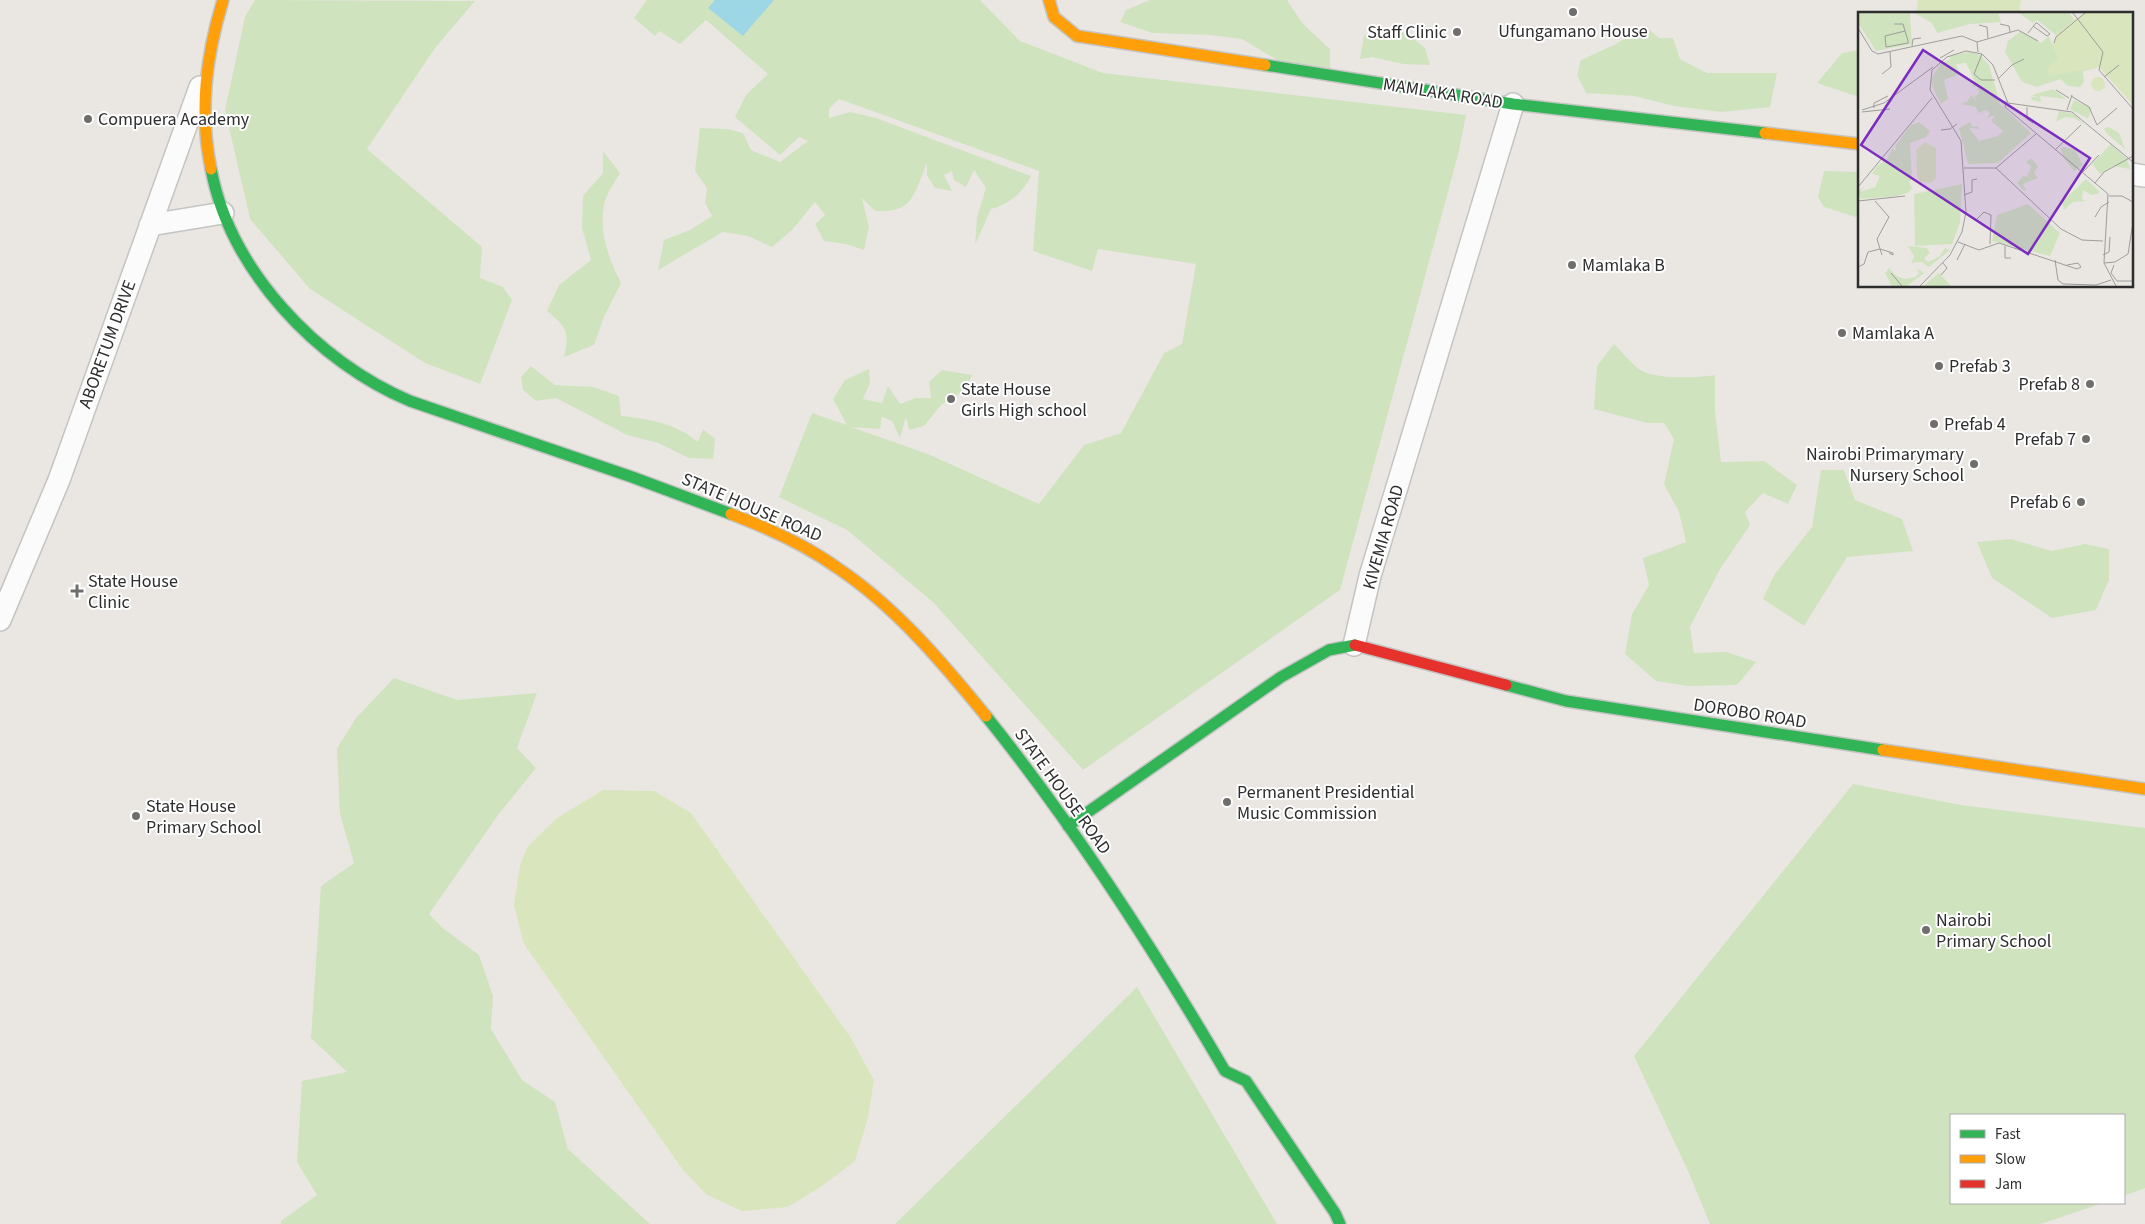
<svg xmlns="http://www.w3.org/2000/svg" width="2145" height="1224" font-family="'Source Sans 3',sans-serif">
	<style>
		.green { fill: #d0e3bf }
		.pitch { fill: #d9e6bd }
		.water { fill: #9dd7e5 }
		.lines { fill: none; stroke-linecap: round; stroke-linejoin: round }
		.street-casing { stroke: #c4c4c3; stroke-width: 24 }
		.fast-casing { stroke: #c4c4c3; stroke-width: 14 }
		.slow-casing { stroke: #c4c4c3; stroke-width: 14 }
		.jam-casing { stroke: #c4c4c3; stroke-width: 14 }
		.street { stroke: #fcfbfb; stroke-width: 21 }
		.fast { stroke: #30b455; stroke-width: 11 }
		.slow { stroke: #ff9f0a; stroke-width: 11 }
		.jam { stroke: #e5322d; stroke-width: 11 }
		.poi-dot { fill: #6f6e6d; stroke: #fff; stroke-width: 2 }
		.labels { text-anchor: middle; stroke-width: 4; stroke-linejoin: round; paint-order: stroke }
		.poi-label { font-size: 18px; fill: #2d2d2d; stroke: #fff; text-anchor: start }
		.street-label { font-size: 18px; fill: #2d2d2d; stroke: #fff }
		.inset-road { fill: none; stroke: #9e9d9a; stroke-width: 1 }
		.view { fill: #7b2cbf; fill-opacity: 0.15; stroke: #7b2cbf; stroke-width: 2.5 }
		.inset-edge { fill: none; stroke: #2d2d2d; stroke-width: 2.5 }
	</style>
	<rect width="100%" height="100%" fill="#eae7e3"/>
	<path class="green" d="M255,0L475,1L435,48L367,149L482,247L480,278L503,287L512,300L480,384L425,363L310,289L250,219L225,110L245,17Z
		M647,0H980L1020,41L1103,73L1466,115L1458,155L1340,590L1083,770L934,603L847,530L779,497L812,413L847,425L833,399L845,380L869,369L870,383L863,399L882,403L888,386L900,404L916,398H931L929,382L942,370L972,375L965,390L941,405L924,426L909,430L906,417L900,438L892,421L882,417L880,429L851,427L928,454L1039,504L1084,445L1121,433L1164,353L1182,344L1196,264L1098,249L1092,271L1033,251L1039,171L839,99L829,109V118L850,112L876,118L1031,176C1023,193 1009,204 991,209L975,245L977,217L986,188L974,170L966,187L954,180L952,171L944,175L952,191L935,188L927,175V163C914,193 914,214 875,211L862,198L869,227L864,250L846,244L824,241L815,224L825,215L815,202L793,229L772,247L748,236L723,232L658,270L664,240L690,230L712,216L705,203L707,188L695,171L700,128L727,129L743,133L751,150L780,162L808,141L799,137L780,155L735,117L746,95L768,74L706,20L680,44L659,31L655,36L634,18Z
		M1150,0H1287L1303,24L1330,49V68L1282,63L1242,39L1210,35L1153,33L1120,22L1126,10Z
		M1645,26L1659,38H1673L1680,59L1707,73H1777L1770,107L1722,112L1674,106L1634,96L1586,93L1577,75L1581,60L1614,45Z
		M1405,32L1425,48L1430,65L1403,64L1372,57L1360,59L1364,35Z
		M1859,50V97L1817,83L1842,53Z
		M603,151L620,173C615,182 608,191 605,201C598,230 608,257 621,283L604,317L594,345L564,357C570,331 566,327 547,311L559,285L591,260L582,228L583,196L603,173Z
		M1824,171L1859,172V218L1824,207L1818,197Z
		M1614,344C1622,352 1630,362 1639,369C1654,380 1697,378 1715,375V411L1721,462L1764,461L1797,485L1788,504L1763,493L1745,512L1750,525L1720,569L1690,627L1694,653L1727,652L1756,662L1737,685L1688,686L1656,681L1625,654L1632,614L1649,585L1643,558L1686,542L1679,512L1664,484L1674,439L1664,423H1647L1594,409L1597,366Z
		M531,366L555,385L593,387L619,396L621,416C650,419 675,423 698,442L703,429L715,439L713,459L689,458L658,443L627,435L556,398L536,401L523,390L521,377Z
		M1821,470H1844L1855,500L1902,519L1913,551L1847,557L1804,626L1763,599L1774,575L1812,527Z
		M2011,539L2052,551L2085,544L2109,549V580L2096,610L2052,618L1992,578L1977,542Z
		M394,678L457,700L537,693L517,748L536,768L498,815L429,914L444,929L479,955L493,996L491,1029L522,1080L555,1102L568,1149L650,1224H281V1221L317,1195L297,1162L302,1081L347,1072L311,1038L321,886L354,863L340,814L337,748L356,718Z
		M1853,784L1961,805L2145,828V1188L2124,1196V1115H1951V1203H2103L2041,1224H1710L1688,1171L1634,1056Z
		M1137,987L1277,1224H895Z"/>
	<path class="pitch" d="M1918,0H2021L2019,14H1916Z
		M603,790L654,791L691,813L851,1038L874,1080L868,1118L855,1161L822,1186L788,1207L742,1211L707,1195L683,1170L524,944L514,906L520,865L528,846L557,818Z"/>
	<path class="water" d="M715,0H774L743,36L708,8Z"/>
	<g class="lines">
		<defs>
			<path id="street" d="M2131,174L2145,176
				M150,225L223,213
				M0,620L59,480L200,87
				M1354,645L1370,576L1513,104"/>
			<path id="fast" d="M1265,65L1513,104L1765,133
				M211,169C230,270 317,362 410,401L632,477L731,514
				M1506,685L1566,701L1883,750
				M986,716C1076,828 1153,948 1225,1071L1246,1081L1335,1213L1340,1224
				M1068,826L1281,677L1329,650L1355,645"/>
			<path id="slow" d="M1049,0L1054,17L1077,36L1265,65
				M1765,133L1859,144
				M211,169C199,111 206,56 223,0
				M731,514C768,528 804,544 836,567C895,606 942,662 986,716
				M1883,750L2145,789"/>
			<path id="jam" d="M1355,645L1506,685"/>
		</defs>
		<use href="#street" class="street-casing"/>
		<use href="#fast" class="fast-casing"/>
		<use href="#slow" class="slow-casing"/>
		<use href="#jam" class="jam-casing"/>
		<use href="#street" class="street"/>
		<use href="#fast" class="fast"/>
		<use href="#slow" class="slow"/>
		<use href="#jam" class="jam"/>
	</g>
	<g class="poi-dot">
		<circle cx="1573" cy="12" r="5"/>
		<circle cx="1457" cy="32" r="5"/>
		<circle cx="88" cy="119" r="5"/>
		<circle cx="1572" cy="265" r="5"/>
		<circle cx="1842" cy="333" r="5"/>
		<circle cx="1939" cy="366" r="5"/>
		<circle cx="2090" cy="384" r="5"/>
		<circle cx="951" cy="399" r="5"/>
		<circle cx="1934" cy="424" r="5"/>
		<circle cx="2086" cy="439" r="5"/>
		<circle cx="1974" cy="464" r="5"/>
		<circle cx="2081" cy="502" r="5"/>
		<path d="M74.5 583.5h5v5h5v5h-5v5h-5v-5h-5v-5h5z"/>
		<circle cx="1227" cy="802" r="5"/>
		<circle cx="136" cy="816" r="5"/>
		<circle cx="1926" cy="930" r="5"/>
	</g>
	<g class="labels">
		<g class="poi-label">
			<text x="1573" y="37" text-anchor="middle">Ufungamano House</text>
			<text x="1447" y="38" text-anchor="end">Staff Clinic</text>
			<text x="98" y="125">Compuera Academy</text>
			<text x="1582" y="271">Mamlaka B</text>
			<text x="1852" y="339">Mamlaka A</text>
			<text x="1949" y="372">Prefab 3</text>
			<text x="2080" y="390" text-anchor="end">Prefab 8</text>
			<text x="961" y="395">State House<tspan x="961" dy="21">Girls High school</tspan></text>
			<text x="1944" y="430">Prefab 4</text>
			<text x="2076" y="445" text-anchor="end">Prefab 7</text>
			<text x="1964" y="460" text-anchor="end">Nairobi Primarymary<tspan x="1964" dy="21">Nursery School</tspan></text>
			<text x="2071" y="508" text-anchor="end">Prefab 6</text>
			<text x="88" y="587">State House<tspan x="88" dy="21">Clinic</tspan></text>
			<text x="1237" y="798">Permanent Presidential<tspan x="1237" dy="21">Music Commission</tspan></text>
			<text x="146" y="812">State House<tspan x="146" dy="21">Primary School</tspan></text>
			<text x="1936" y="926">Nairobi<tspan x="1936" dy="21">Primary School</tspan></text>
		</g>
		<g class="street-label">
			<text transform="translate(1443 93) rotate(9)" y="6">MAMLAKA ROAD</text>
			<text transform="translate(107 344) rotate(-70)" y="6">ABORETUM DRIVE</text>
			<text transform="translate(752 507) rotate(23)" y="6">STATE HOUSE ROAD</text>
			<text transform="translate(1383 537) rotate(-74)" y="6">KIVEMIA ROAD</text>
			<text transform="translate(1750 713) rotate(9)" y="6">DOROBO ROAD</text>
			<text transform="translate(1063 791) rotate(54)" y="6">STATE HOUSE ROAD</text>
		</g>
	</g>
	<g transform="translate(1858 12)">
		<rect width="275" height="275" fill="#eae7e3"/>
		<path d="M0,1H52L54,32L18,39L0,11ZM56,1H140L143,10L112,12L79,21L74,11ZM161,1H211L217,8L198,23L179,8L175,11ZM163,19L183,31L191,24L194,32L239,56L225,59L226,70L222,75L210,74L202,67L179,75L164,70L147,40L150,29ZM112,40L122,43L131,53L142,92L173,121L140,151L110,152L101,116L112,110L115,115L120,114L121,117L111,116L121,129L140,124L145,119L133,109L137,103L129,106L132,101L128,98L120,101L118,95L103,92L109,90L113,83L118,89L116,84L121,82L119,75L114,74L117,70L108,51L98,52L102,62L86,68L90,87L83,92L75,76L73,67L83,51L93,47L91,44ZM195,77L208,87L182,84L183,90L174,88L173,85L181,84H174L177,82ZM216,88L234,96L230,107L212,97ZM201,99L216,102L228,114L216,106L207,105L198,110ZM61,110L72,119L68,125L52,131L54,167L51,170L54,176L50,181L38,184L3,187L0,179L7,174L2,180L17,175L22,164L14,162L19,154L29,147L34,137L38,138L37,134L53,113ZM251,115L261,121L267,137L248,121L246,116ZM253,132L269,147L272,157L255,154L242,162L234,152ZM206,135L217,138L225,153L216,159L207,148L202,136ZM173,146L180,154L176,161L180,166L165,172L168,178L166,179L159,171L165,164L169,165L173,155L168,150ZM228,167L241,179L240,182L233,183L225,178L224,187L228,189L215,190L206,198L204,190ZM104,172L102,211L94,232L57,234L56,182ZM170,192L202,221L192,244L134,229L139,203ZM50,234L69,236L72,241L66,246L70,250L82,244L87,236L92,238L71,255L64,250L53,251L56,244ZM31,256L38,264L47,267L58,265L61,261L58,256L66,261L49,274H34L27,261ZM81,261L93,274H66L71,269Z" fill="#d0e3bf"/>
		<path d="M226,1H272L275,5V93L241,55L191,64L190,56L200,46L194,34L198,23ZM233 72a7 7 0 1 1 14 0a7 7 0 1 1-14 0ZM67,130L78,136V166L73,171L62,170L59,163L58,138Z" fill="#d9e6bd"/>
		<path class="inset-road" d="M215,1L245,40L241,58L275,97M36,12H45L50,29V31L28,35L27,24L47,19M142,12L151,14L152,20M121,13L129,15L130,26M0,16L14,39L20,42L104,24L119,30L120,40M170,21L178,11H179L192,22L189,24L175,14M119,30L160,18L180,29M196,31L198,25L227,1M54,34L55,27L63,26M124,42L116,62L123,68H137M82,46L96,38M24,62L33,55L32,40M246,65L261,53M140,67L154,53L166,47M198,78L211,86M213,84L231,95L239,113M148,89L147,95L250,182L246,251L258,274M169,95V107L175,111M16,96V91L30,84M4,98L26,91L75,55M209,98L214,83M4,100L32,97M239,113L259,96M83,118L92,117L99,112M197,138L223,113M106,156H138M138,156L203,217L224,228L245,229M138,156L178,122M224,161L241,143M237,171L246,160L275,144M0,175L74,86M106,183L114,180V168L119,167M251,184H264L275,190M0,189L47,184M237,205L243,195L251,190M119,207L126,200L133,203L132,232M100,230L121,238L141,231L219,257L223,255L220,251L209,253M147,234V246H153M24,243L22,237L35,241V243L31,241M245,243L251,240L252,225M99,248L107,232M197,248L200,268L205,272L238,273L253,268M246,251L257,250L270,242L275,210M256,253L253,261L259,269H275M0,255L6,252L10,240L22,237L19,227L31,205L17,189M33,261L44,274M83,263L89,256L85,251M62,274L92,243L104,220L108,200L103,129L72,78L74,58L89,45L108,39L124,42L135,53L150,91L214,100L275,150"/>
		<path class="view" d="M65,38L232,146L170,242L3,133Z"/>
		<rect width="275" height="275" class="inset-edge"/>
	</g>
	<rect x="1950" y="1114" width="175" height="90" fill="#ffffff" stroke="#ababab"/>
	<rect x="1960" y="1130" width="25" height="8" fill="#30b455" stroke="#ababab"/>
	<text x="1995" y="1139" font-size="15" fill="#2d2d2d">Fast</text>
	<rect x="1960" y="1155" width="25" height="8" fill="#ff9f0a" stroke="#ababab"/>
	<text x="1995" y="1164" font-size="15" fill="#2d2d2d">Slow</text>
	<rect x="1960" y="1180" width="25" height="8" fill="#e5322d" stroke="#ababab"/>
	<text x="1995" y="1189" font-size="15" fill="#2d2d2d">Jam</text>
</svg>
